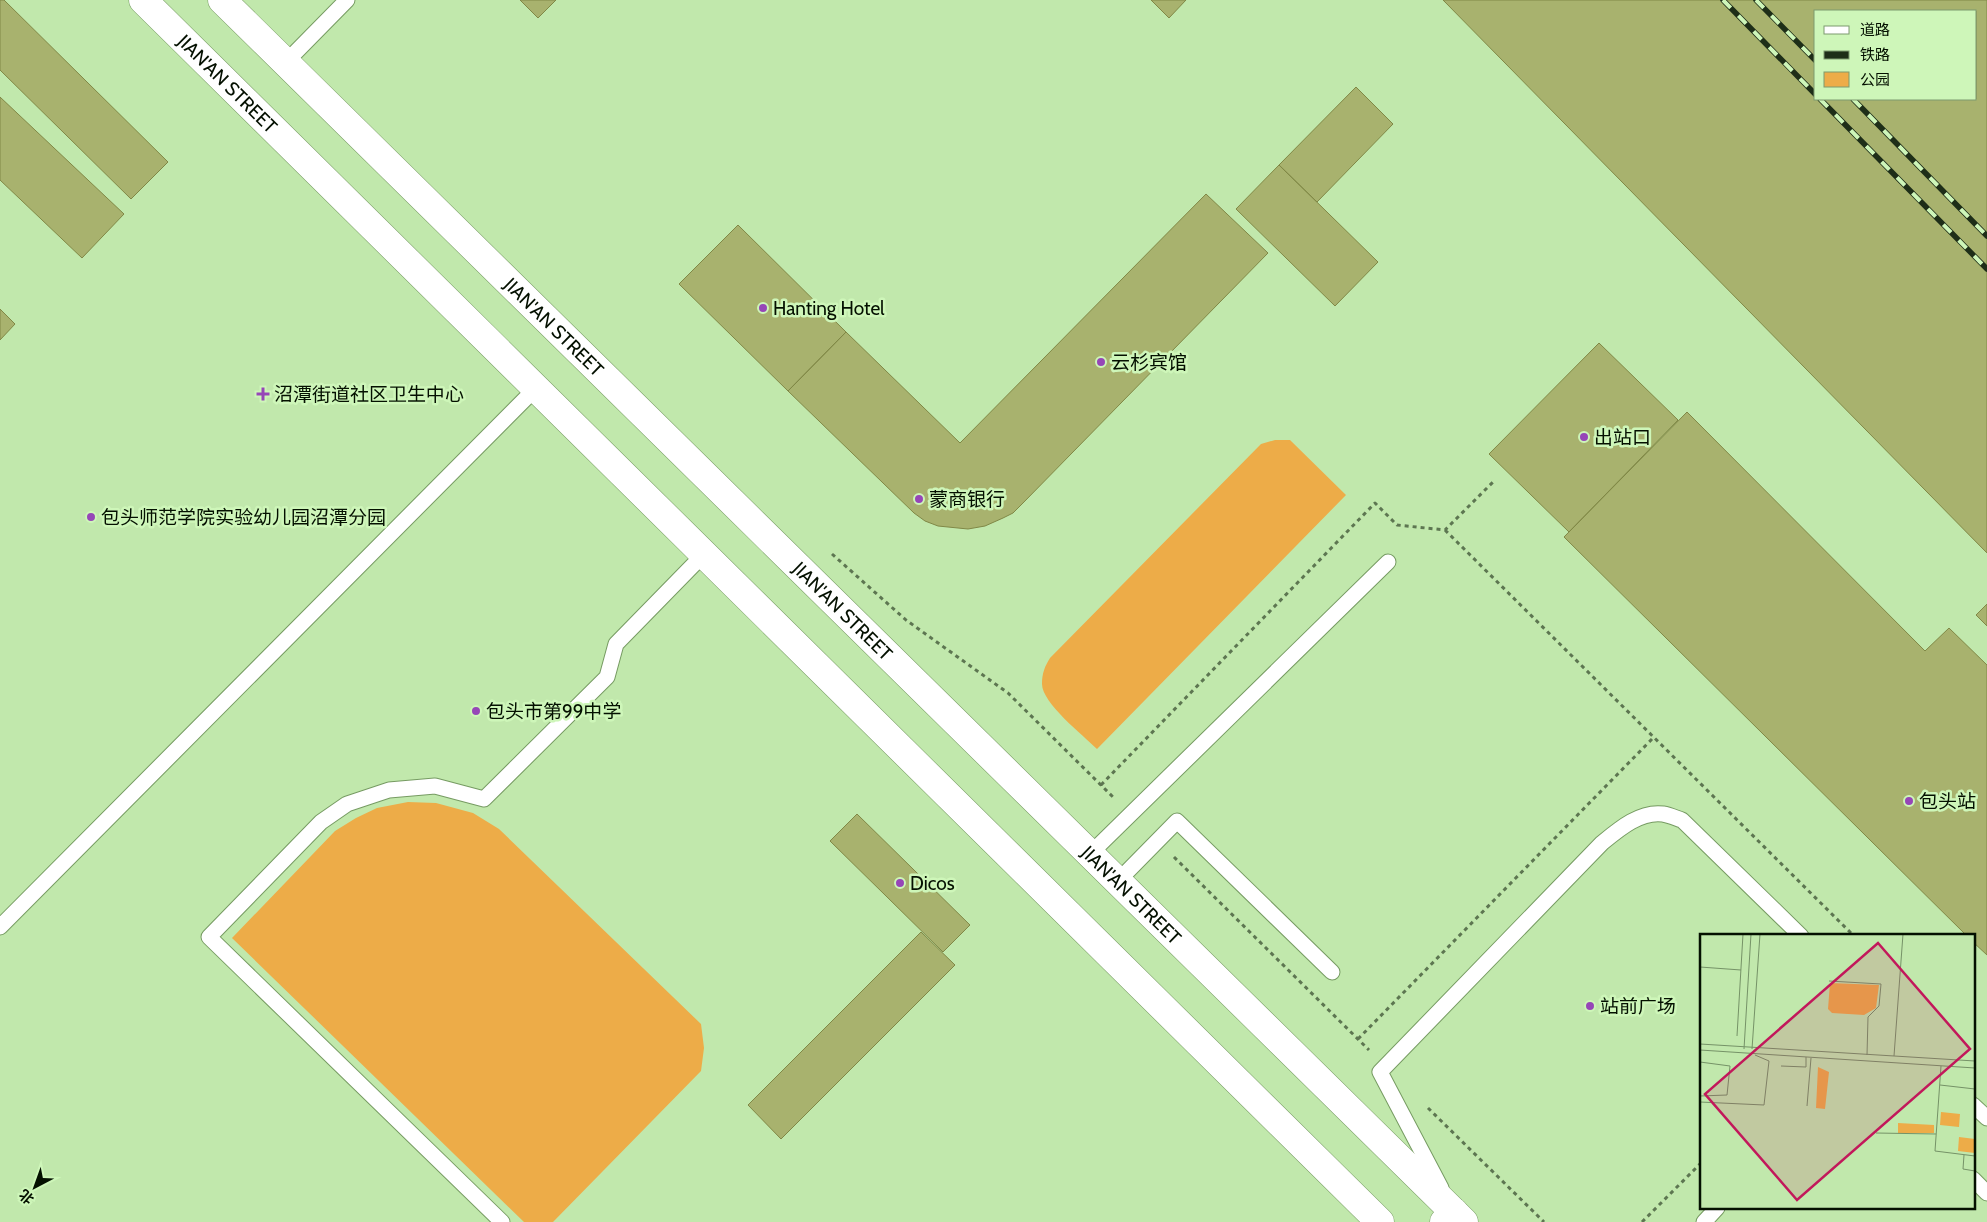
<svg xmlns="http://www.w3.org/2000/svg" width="1987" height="1222" font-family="Cabin,'Noto Sans SC',sans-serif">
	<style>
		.green { fill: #edac48 }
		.building { fill: #a8b26e; stroke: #808846; fill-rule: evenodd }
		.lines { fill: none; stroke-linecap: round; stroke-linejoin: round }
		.lane-casing { stroke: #769b62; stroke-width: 17 }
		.secondary-casing { stroke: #769b62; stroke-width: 29 }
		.primary-casing { stroke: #769b62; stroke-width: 29 }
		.path { stroke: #5d7651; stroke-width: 3; stroke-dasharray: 4 4; stroke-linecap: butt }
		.lane { stroke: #fff; stroke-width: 15 }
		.secondary { stroke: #fff; stroke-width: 28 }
		.primary { stroke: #fff; stroke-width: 28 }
		.rail-casing { stroke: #1e2e18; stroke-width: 5.5 }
		.rail { stroke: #cef6b9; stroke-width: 4; stroke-dasharray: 11; stroke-linecap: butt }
		.poi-dot { fill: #9646b7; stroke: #cef6b9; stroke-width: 2 }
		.labels { text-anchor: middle; stroke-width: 5; stroke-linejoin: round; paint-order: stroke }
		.street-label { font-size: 19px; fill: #041000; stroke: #cef6b9 }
		.poi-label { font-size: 19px; fill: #041000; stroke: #cef6b9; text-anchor: start }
		.inset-road { fill: none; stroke: #759267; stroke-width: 1 }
		.view { fill: #c2185b; fill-opacity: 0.15; stroke: #c2185b; stroke-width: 2.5 }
		.inset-edge { fill: none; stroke: #041000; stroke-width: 2.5 }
	</style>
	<rect width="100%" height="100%" fill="#c1e8ac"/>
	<path class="green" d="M1275,440H1290L1346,495L1097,749C1083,735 1042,703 1042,684C1042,673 1045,666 1050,658L1261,444Z
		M408,802L436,803L473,813L499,829L701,1024L704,1048L701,1071L553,1222H524L232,938L335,831L356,818L377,808Z"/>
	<path class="building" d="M0,0H4L168,162L131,199L0,70Z
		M520,0H556L538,18Z
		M1151,0H1186L1169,18Z
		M1443,0H1987V553ZM1816,11H1976V99H1816Z
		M1356,87L1393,124L1317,202L1279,165Z
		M0,97L124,214L82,258L0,180Z
		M1279,165L1378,262L1335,306L1236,209Z
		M1206,194L1268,253L1023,503L1013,513L1003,518L985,526L968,529L938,526L925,521L914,513L788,391L846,332L960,443Z
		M738,225L846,332L788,391L679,284Z
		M0,309L15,324L0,340Z
		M1599,343L1678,420L1569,532L1489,454Z
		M1687,412L1925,651L1949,628L1987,665V955L1973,942V936H1967L1564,537Z
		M1987,604V626L1976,615Z
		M857,814L970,925L943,952L830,841Z
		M921,932L955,965L781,1139L748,1105Z"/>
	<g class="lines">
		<defs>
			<path id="lane" d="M286,62L347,0
				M1090,854L1388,562
				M1118,881L1177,821L1332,972
				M0,927L536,388
				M1973,1105L1987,1118
				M1973,1179L1987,1193
				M1441,1188L1380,1072L1602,843C1619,829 1640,811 1663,814C1669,815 1676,818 1682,820L1801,936
				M502,1222L209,937L321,822L347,804L389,790L435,786L484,799L607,677L616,644L704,554
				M1704,1222L1717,1208"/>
			<g id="secondary">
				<path id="s1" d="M143,0L1380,1222"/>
				<path id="s2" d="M222,0L1464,1222"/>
			</g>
			<path id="primary" d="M1444,1222L1454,1212"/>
		</defs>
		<use href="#lane" class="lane-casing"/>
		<use href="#secondary" class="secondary-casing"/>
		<use href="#primary" class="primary-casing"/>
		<path class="path" d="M1445,530L1854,936
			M832,554L906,620L1008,693L1114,798
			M1101,785L1375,503L1397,525L1445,530L1494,481
			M1174,857L1369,1050
			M1358,1039L1654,737
			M1428,1108L1544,1222
			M1642,1222L1701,1163"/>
		<use href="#lane" class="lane"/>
		<use href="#secondary" class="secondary"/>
		<use href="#primary" class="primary"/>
		<defs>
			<path id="rail" d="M1723,0L1816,95
				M1756,0L1816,61
				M1820,99L1987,269
				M1853,99L1987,236"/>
		</defs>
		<use href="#rail" class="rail-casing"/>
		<use href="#rail" class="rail"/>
	</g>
	<g class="poi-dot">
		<circle cx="763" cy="308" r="5"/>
		<circle cx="1101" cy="362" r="5"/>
		<path d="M260.5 386.5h5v5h5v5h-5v5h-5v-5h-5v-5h5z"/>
		<circle cx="1584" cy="437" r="5"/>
		<circle cx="919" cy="499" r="5"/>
		<circle cx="91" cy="517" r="5"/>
		<circle cx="476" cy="711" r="5"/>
		<circle cx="1909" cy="801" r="5"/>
		<circle cx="900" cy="883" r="5"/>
		<circle cx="1590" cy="1006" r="5"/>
	</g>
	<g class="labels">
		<g class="street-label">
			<text dy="7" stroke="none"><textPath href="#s1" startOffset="119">JIAN'AN STREET</textPath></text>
			<text dy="7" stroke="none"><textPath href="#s2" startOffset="466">JIAN'AN STREET</textPath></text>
			<text dy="7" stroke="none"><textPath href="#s2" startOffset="871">JIAN'AN STREET</textPath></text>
			<text dy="7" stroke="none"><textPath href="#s2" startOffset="1276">JIAN'AN STREET</textPath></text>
		</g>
		<g class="poi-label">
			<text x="773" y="315">Hanting Hotel</text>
			<text x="1111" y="369">云杉宾馆</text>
			<text x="274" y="401">沼潭街道社区卫生中心</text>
			<text x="1594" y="444">出站口</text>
			<text x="929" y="506">蒙商银行</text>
			<text x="101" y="524">包头师范学院实验幼儿园沼潭分园</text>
			<text x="486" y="718">包头市第99中学</text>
			<text x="1919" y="808">包头站</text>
			<text x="910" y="890">Dicos</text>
			<text x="1600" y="1013">站前广场</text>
		</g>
	</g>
	<g transform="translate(1700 934)">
		<rect width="275" height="275" fill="#c1e8ac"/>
		<path d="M130,49L179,51L176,74L164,81L132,79L128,75ZM118,133L129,138L125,175L116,174ZM241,178L260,180L259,193L240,191ZM198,189L234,191V199H198ZM259,203L275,205V219L258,217Z" fill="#edac48"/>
		<path class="inset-road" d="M0,33L41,36M129,47L181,50L179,72L168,83L167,121M37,102L43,0M0,110L275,127M44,115L51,0M52,115L60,0M0,116L275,134M194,122L203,0M0,128L30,132L27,161L0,162M81,132L106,133V123M241,132L235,217L275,222M240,151L275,155M0,168L64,171L69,127L55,121M107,172L111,124M176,199L236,200M264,221L263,235L275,237"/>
		<path class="view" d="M178,9L270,115L97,266L5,160Z"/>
		<rect width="275" height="275" class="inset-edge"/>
	</g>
	<rect x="1814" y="10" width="162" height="90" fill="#cef6b9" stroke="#7d9a6f"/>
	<rect x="1824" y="26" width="25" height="8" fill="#ffffff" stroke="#7d9a6f"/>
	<text x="1860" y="35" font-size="15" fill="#041000">道路</text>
	<rect x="1824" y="51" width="25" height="8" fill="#1e2e18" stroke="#7d9a6f"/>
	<text x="1860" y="60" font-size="15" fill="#041000">铁路</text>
	<rect x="1824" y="72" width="25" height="15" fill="#edac48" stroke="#7d9a6f"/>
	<text x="1860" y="85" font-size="15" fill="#041000">公园</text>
	<g transform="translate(35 1187) rotate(221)" stroke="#cef6b9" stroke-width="4" paint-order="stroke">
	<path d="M0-4L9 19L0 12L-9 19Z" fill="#041000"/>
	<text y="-8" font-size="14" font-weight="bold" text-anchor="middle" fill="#041000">北</text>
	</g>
</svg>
